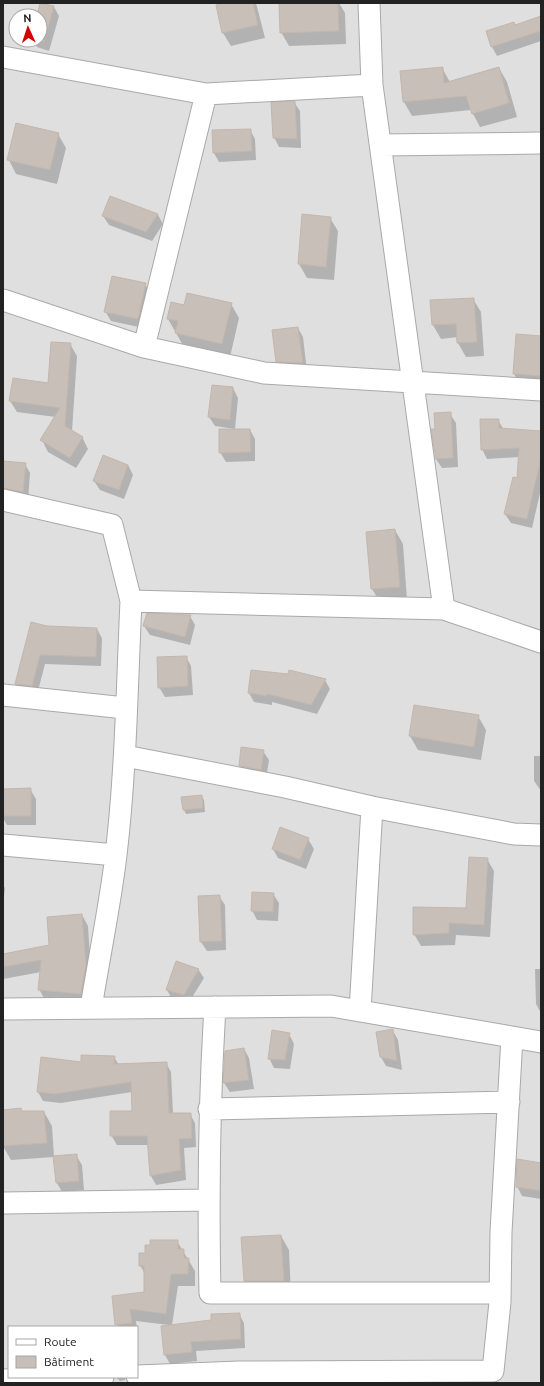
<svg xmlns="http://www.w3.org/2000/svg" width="544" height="1386" font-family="Ubuntu,sans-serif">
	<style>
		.residential { fill: #e0dfdf; fill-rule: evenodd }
		.shadow { fill: #0003 }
		.building { fill: #c7bfb8; stroke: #c4b6ab }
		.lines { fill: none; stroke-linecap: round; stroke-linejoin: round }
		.minor-casing { stroke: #a9a9a9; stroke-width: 23 }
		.minor { stroke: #fff; stroke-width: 21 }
	</style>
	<rect width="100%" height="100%" fill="#f2efe9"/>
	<path class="residential" d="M3,3H541V1383H3ZM16,16H40V40H16ZM9,1327H137V1377H9Z"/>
	<path class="shadow" d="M230,3H256L265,38L231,46L223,33L217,6Z
		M280,3H339L345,13L346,44L289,46L281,32Z
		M54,7L59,16L49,51L37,47L33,40H40V16H38Z
		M541,18V41L497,56L492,47L515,26Z
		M442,68L450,82L499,68L507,82L517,117L480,127L471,110L412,116L404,102L401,72Z
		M294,102L300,111L301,148L279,147L274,137Z
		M250,130L255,139L256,160L219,162L214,153Z
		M58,134L66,148L57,184L16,174L9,160Z
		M111,197L158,215L163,224L152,241L109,225L103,216Z
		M330,218L338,231L334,280L307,278L299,264Z
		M145,284L150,293L143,328L111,321L105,311Z
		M473,299L481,312L484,356L466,357L458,343V337L441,339L433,325Z
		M231,304L239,318L230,357L184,347L168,319L185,306Z
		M298,328L303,337L307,372L283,371L277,361Z
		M541,337V389L522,387L514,374Z
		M70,344L77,356L72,431L82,437L88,449L76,468L48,452L42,440L56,417L17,412L10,401L49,384Z
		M233,388L238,398L235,429L215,426L209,417Z
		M450,414L456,423L458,467L442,468L436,459Z
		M498,420L504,430L541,432V489L532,528L511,523L505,514L518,479L519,457L487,459L482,449Z
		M250,430L255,439V461L226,462L220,452Z
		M3,462L25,464L30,473L28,501L3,499Z
		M128,465L133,475L124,499L100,490L94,481Z
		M395,530L403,544L407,600L380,602L372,589Z
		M190,616L195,625L190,645L150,635L144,626Z
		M47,627L97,629L102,638L101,666L45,664L37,695L22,693L16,684Z
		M186,657L191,666L193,695L165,697L159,687Z
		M325,680L330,689L317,714L272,702V705L254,702L249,693Z
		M478,716L486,730L481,760L418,750L410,736Z
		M263,751L269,760L266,779L245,775L240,766Z
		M534,756H541V791L534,781Z
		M30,789L36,799V825H7L3,818V790Z
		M201,796L204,800L205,812L186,814L184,810L182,798Z
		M308,839L314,849L306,869L278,858L273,849Z
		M487,859L494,871L490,937L456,935L455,945L421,946L414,934L467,909Z
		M3,885L5,888L3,905Z
		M273,894L279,903L278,921L257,920L252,910Z
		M219,896L225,905L226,950L207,951L201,942Z
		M82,915L88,926L91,975L87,1005L45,1000L39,989L41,972L3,979V955L50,946Z
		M198,969L204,978L188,1004L172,999L167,990Z
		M535,969H541V1013L536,1004Z
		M393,1031L398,1040L402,1070L386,1066L381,1057Z
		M289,1034L294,1044L290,1069L274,1068L269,1058Z
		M244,1049L249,1058L254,1089L230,1092L224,1083L226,1052Z
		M114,1057L119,1065L166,1063L171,1072L173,1114H190L195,1123L196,1147L184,1148L186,1180L156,1185L151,1176L149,1145H117L111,1135L133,1112L132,1092L61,1103L43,1101L38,1092L82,1064Z
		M3,1111L44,1112L52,1126L54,1157L11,1160L3,1146Z
		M76,1155L82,1165L84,1190L62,1192L57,1183Z
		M541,1164V1199L522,1196L517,1186Z
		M281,1236L289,1250L291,1295H253L245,1281Z
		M177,1241L195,1271V1286H178L172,1325L212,1321L239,1314L244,1323L245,1348L196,1351L197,1361L170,1364L165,1355L169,1325L136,1321L138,1335H137V1327H118L113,1297L145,1293V1274L140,1265L146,1254Z
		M116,1377H125V1380L120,1381Z"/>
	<path class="building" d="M40,3L54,6L44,42L37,40H40V16H37Z
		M225,3H253L258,25L222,33L216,5Z
		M279,3H338L339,31L280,33Z
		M541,16V31L491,47L486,31L514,22L515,25Z
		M443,67L444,83L499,67L509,103L472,114L466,96L403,102L400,71Z
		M295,101L297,139L273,138L271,102Z
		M16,123L59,133L50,170L7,160Z
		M251,129L252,151L213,153L212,130Z
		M110,196L158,214L146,232L102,216Z
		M302,214L331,217L326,267L298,264Z
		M112,276L146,283L138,319L104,312Z
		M187,293L232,303L222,344L175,333L178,321L167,319L171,302L184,305Z
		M474,298L477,342L457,343L456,324L432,325L430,300Z
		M298,327L303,363L276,362L272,330Z
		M516,334L541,336V376L513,374Z
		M51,342L71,343L65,426L83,437L70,458L40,440L60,408L9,401L13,378L48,383Z
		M212,385L233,387L230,420L208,417Z
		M451,412L453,458L436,459L431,429H435L434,413Z
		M480,419H499V428L541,431V458L527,519L504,514L513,477L517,478L519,448L481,450Z
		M219,429H250L251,452L219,453Z
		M103,455L128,465L119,490L93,481Z
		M3,461L26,463L23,492L3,488Z
		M395,529L400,587L371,589L366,532Z
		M147,613L191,615L185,637L143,626Z
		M31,622L47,626L97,628L96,657L40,655L32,686L15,684Z
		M187,656L188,686L158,688L157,657Z
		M251,670L288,674L289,670L326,679L311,705L267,694V696L248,693Z
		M414,705L479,715L474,747L409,736Z
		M241,747L264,750L261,770L239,766Z
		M31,788V816H3V789Z
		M202,795L203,808L183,810L181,797Z
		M280,827L309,838L300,860L272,849Z
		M469,857L488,858L484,925L449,923V933L413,935V907L466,908Z
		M252,892L274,893L273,912L251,911Z
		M220,895L222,941L200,942L198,896Z
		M82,914L86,964L81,994L38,990L41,960L3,967V954L49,945L47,917Z
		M176,961L199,969L184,995L166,990Z
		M393,1029L397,1061L380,1057L376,1032Z
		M272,1030L290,1033L285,1060L268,1059Z
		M244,1048L249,1080L223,1083L225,1051Z
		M81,1055L115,1056L114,1064L167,1062L169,1113H191L192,1138L179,1139L181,1170L150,1176L147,1136H110V1111H132L131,1082L55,1094L37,1092L41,1057L81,1062Z
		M21,1108L22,1111H44L47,1143L3,1146V1110Z
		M77,1154L79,1181L56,1183L53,1156Z
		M517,1159L541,1163V1191L516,1187Z
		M281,1235L284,1281H244L241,1237Z
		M150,1240H178V1249H184V1258H189L188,1274H171L166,1314L130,1309L132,1323L115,1325L112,1296L144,1292V1266H139V1253H145V1245H150Z
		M240,1313L241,1339L191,1342L192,1352L164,1355L161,1326L211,1320V1314Z"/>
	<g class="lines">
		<defs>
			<path id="minor" d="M369,3L372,85L444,609
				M3,57L206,94L372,85
				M381,145L541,143
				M3,300L144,347L264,373L541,390
				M144,347L206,94
				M3,500L112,525L131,601
				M3,695L125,708
				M125,756L285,787L372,807L514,834L541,835
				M3,845L116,855
				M215,1007C209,1103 208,1197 210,1293H500
				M91,1008C99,957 110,906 116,855C126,771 127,686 131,601L444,609L541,642
				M3,1009L331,1006L541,1042
				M360,1011L372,807
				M209,1109L509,1102
				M3,1203L208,1200
				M137,1376L239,1372L493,1371L500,1302L501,1232L512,1037
				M3,1380L103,1377"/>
		</defs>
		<use href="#minor" class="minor-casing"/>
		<use href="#minor" class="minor"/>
	</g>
	<rect width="544" height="1386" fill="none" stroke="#222222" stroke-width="8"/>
	<rect x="8" y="1326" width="130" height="52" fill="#ffffff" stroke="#a7a7a7"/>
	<rect x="16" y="1339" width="20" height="6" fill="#ffffff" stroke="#a7a7a7"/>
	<text x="44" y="1346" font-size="12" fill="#222222">Route</text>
	<rect x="16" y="1356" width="20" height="12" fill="#c7bfb8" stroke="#a7a7a7"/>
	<text x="44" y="1366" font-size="12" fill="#222222">Bâtiment</text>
	<g transform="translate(28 28) rotate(357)"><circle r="19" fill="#ffffff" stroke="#a7a7a7"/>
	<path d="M0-3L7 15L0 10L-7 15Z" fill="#d40000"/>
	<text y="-6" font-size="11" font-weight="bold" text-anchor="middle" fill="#222222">N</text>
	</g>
</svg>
